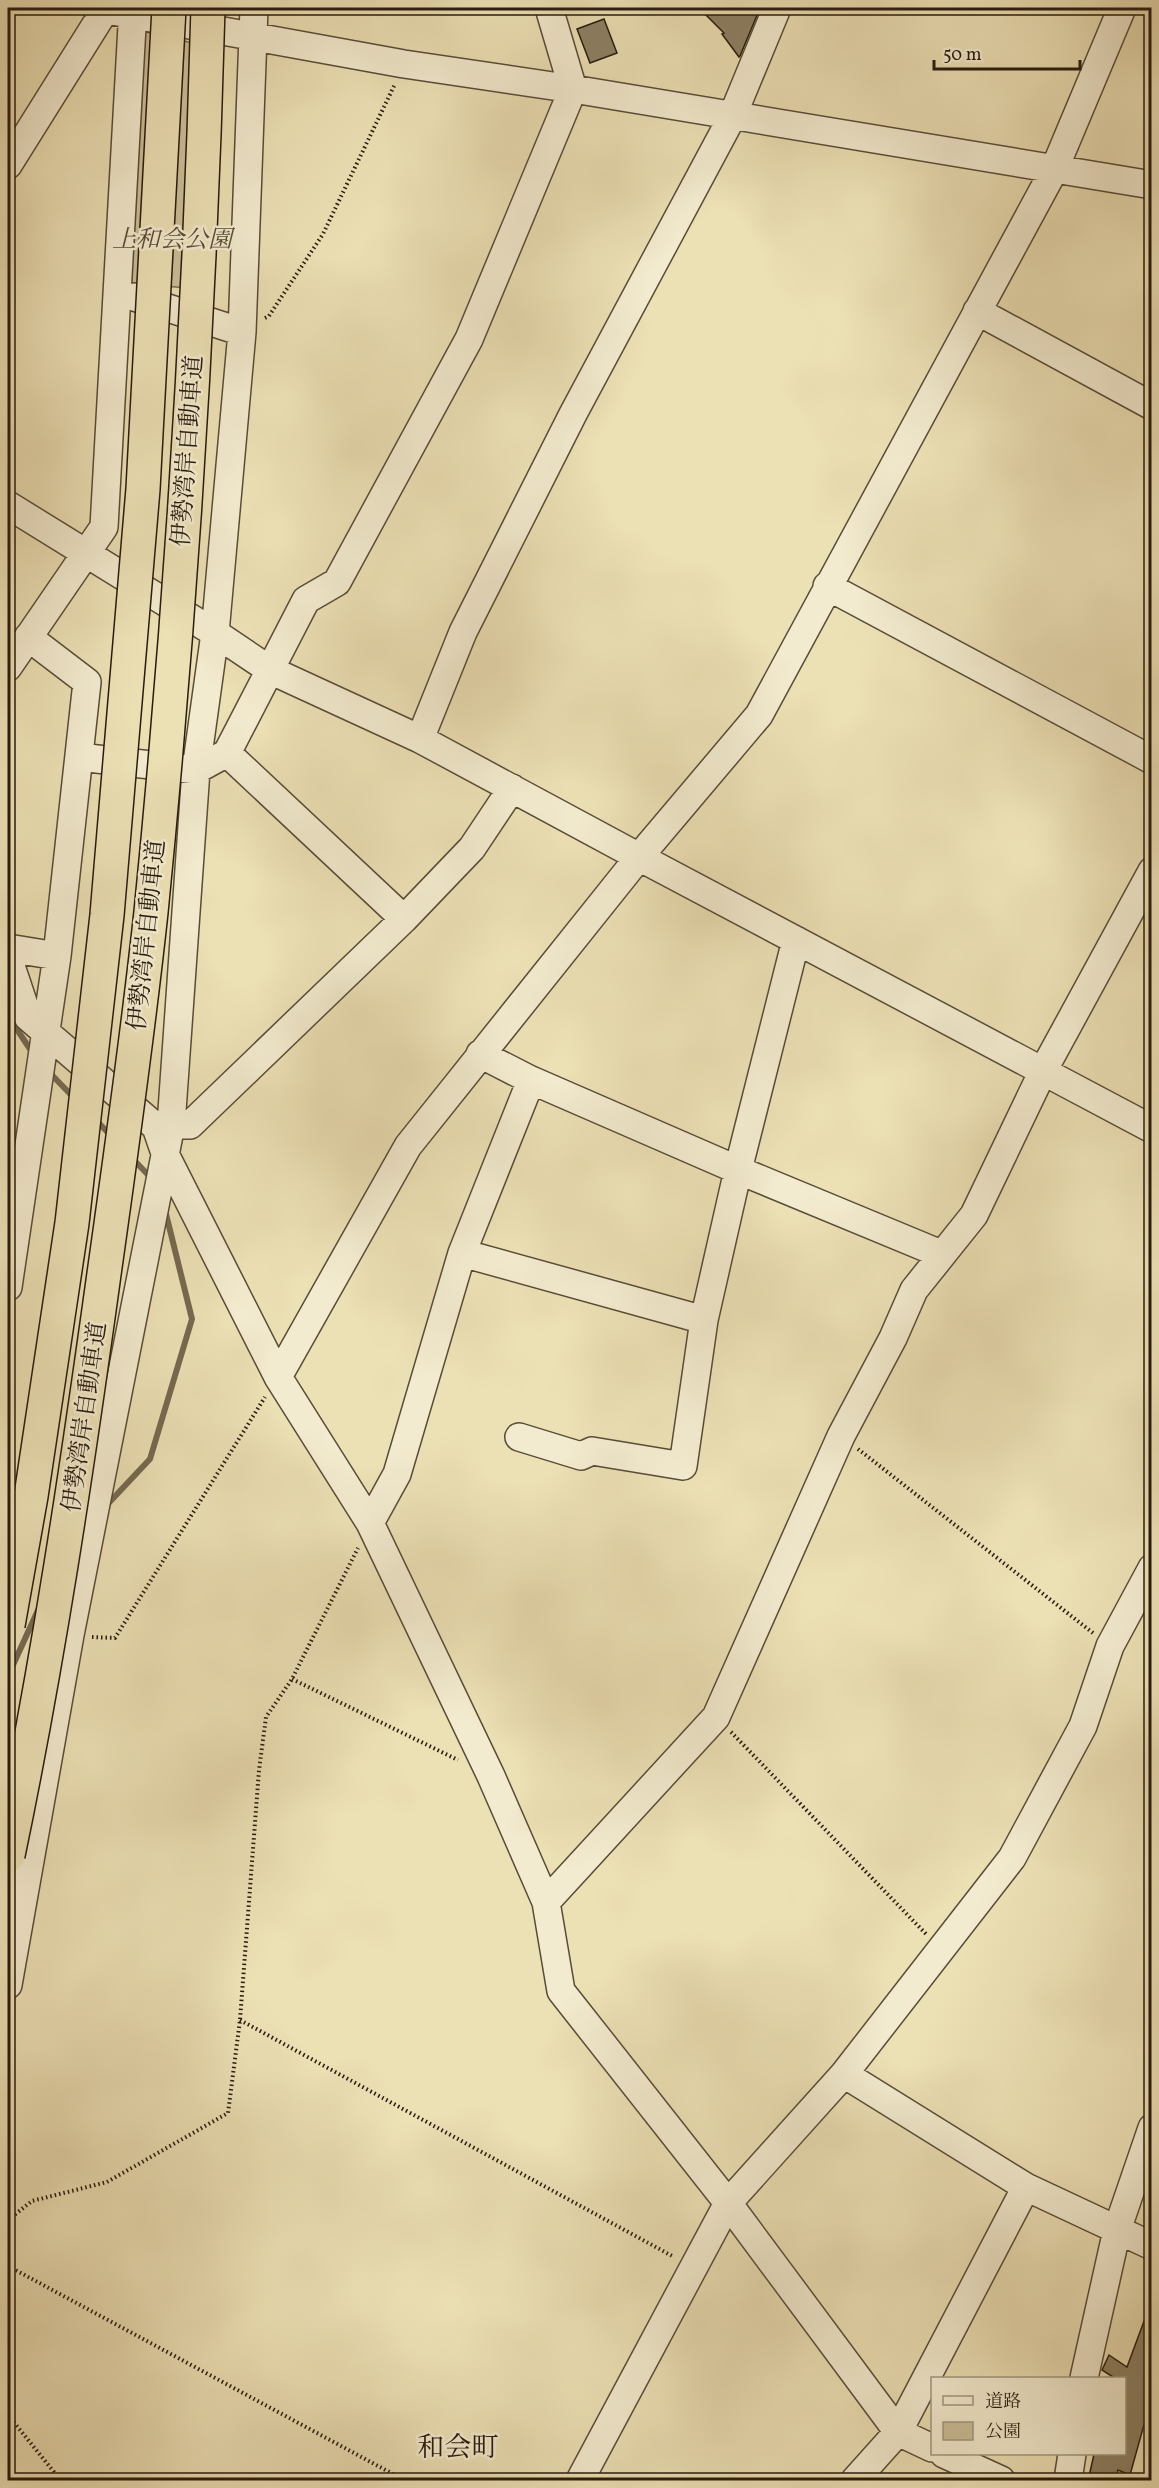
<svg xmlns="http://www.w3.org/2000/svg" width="1159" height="2488" font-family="Vollkorn,'Noto Serif JP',serif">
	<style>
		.green { fill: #cbbf99; stroke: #796d54; stroke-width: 1.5 }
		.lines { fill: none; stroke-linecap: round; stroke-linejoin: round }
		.stream { stroke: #756950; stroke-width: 6 }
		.building { fill: #8d8165; stroke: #271b0e; stroke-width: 1.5 }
		.minor-casing { stroke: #584c38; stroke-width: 30 }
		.path { stroke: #271b0e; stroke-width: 4; stroke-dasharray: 1.5 3; stroke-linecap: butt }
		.minor { stroke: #f3ebcf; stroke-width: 27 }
		.highway-bridge-casing { stroke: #271b0e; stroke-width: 36; stroke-linecap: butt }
		.highway-bridge { stroke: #ece0b5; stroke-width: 33 }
		.labels { text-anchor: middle; stroke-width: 5; stroke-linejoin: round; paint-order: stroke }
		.park-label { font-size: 24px; font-style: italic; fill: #584c38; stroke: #f3ebcf }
		.street-label { font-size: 24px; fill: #271b0e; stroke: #f3ebcf }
		.quarter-label { font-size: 27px; fill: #271b0e; stroke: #f3ebcf }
	</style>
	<rect width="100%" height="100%" fill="#ece0b5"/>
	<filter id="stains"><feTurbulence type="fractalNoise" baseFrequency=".00333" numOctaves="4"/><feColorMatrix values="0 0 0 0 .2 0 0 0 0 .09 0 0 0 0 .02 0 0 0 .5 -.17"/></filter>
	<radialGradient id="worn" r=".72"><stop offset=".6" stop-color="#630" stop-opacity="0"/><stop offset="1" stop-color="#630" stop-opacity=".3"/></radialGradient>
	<path class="green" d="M142,31L222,50L213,290L126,283Z"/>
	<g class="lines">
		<path class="stream" d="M8,1016L34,1055
			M49,1072L75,1099
			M95,1119L113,1138
			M132,1158L152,1179
			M104,1508L150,1459L192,1319L165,1210
			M8,1676L39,1608"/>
	</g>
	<path class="building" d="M699,8H760L740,56L739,57L722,34L724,33Z
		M604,19L617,53L590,63L577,29Z
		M1150,2305L1152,2306V2396L1130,2475L1118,2470L1115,2481H1088L1094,2454H1125V2379H1116L1102,2370L1109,2355L1127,2367Z"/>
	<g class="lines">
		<defs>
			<path id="minor" d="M96,8L404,64L573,89L1152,185
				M8,165L105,10
				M134,297L242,332
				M977,311L1152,406
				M8,505L215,633L270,670L420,739L639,857L1152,1129
				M827,586L1152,760
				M8,667L104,527L133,8
				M420,739L463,632L573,414L732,117L777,8
				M227,753L404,919
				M79,757L196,770L227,753L306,600L337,582L469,339L573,89L549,8
				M8,948L57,956
				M8,957L28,1017L156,1127L166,1156L278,1377L370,1523L491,1776L546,1902L561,1991L728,2203L898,2432L932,2448
				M480,1054L531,1080L738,1170L941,1254
				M171,1125H190L404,919L472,848L512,788
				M462,1253L704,1320
				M8,1287L57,956L87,682L28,637
				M278,1377L408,1146L639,857L759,715L1054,170L1122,8
				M519,1437L581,1456L592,1451L683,1466L704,1320L738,1170L796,940
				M370,1523L397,1474L462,1253L531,1080
				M546,1902L716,1717L841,1436L893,1338L914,1290L974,1215L1043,1071L1152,871
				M8,1985L70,1635L171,1125L196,770L215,633L242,332L254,8
				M844,2074L1026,2187L1152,2246
				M1084,2378L1117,2230L1152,2128
				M944,2454L1001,2480
				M580,2480L728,2203L844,2074L1012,1858L1083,1726L1110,1646L1152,1568
				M855,2480L898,2432L1026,2187
				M1068,2480L1072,2454"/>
		</defs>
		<use href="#minor" class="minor-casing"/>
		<path class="path" d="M265,318L269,316L323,234L395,84
			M858,1449L1093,1633
			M92,1637L115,1638L265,1397
			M292,1679L458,1760
			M731,1732L926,1934
			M240,2020L674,2257
			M8,2220L32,2201L107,2182L228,2113L240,2020L259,1770L266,1717L292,1679L358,1548
			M8,2266L404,2480
			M8,2415L54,2472L58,2480"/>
		<use href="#minor" class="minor"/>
		<defs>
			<path id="highway-bridge" d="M8,1625L31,1496L72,1223L107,915L143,489L169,8
				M8,1855C48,1663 77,1469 104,1274C121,1154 138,1033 151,912C181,612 200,309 208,8"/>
		</defs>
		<use href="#highway-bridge" class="highway-bridge-casing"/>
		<use href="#highway-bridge" class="highway-bridge"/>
	</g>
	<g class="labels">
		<g class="park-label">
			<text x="172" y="247">上和会公園</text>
		</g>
		<g class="street-label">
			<text transform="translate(187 451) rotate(-86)" y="8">伊勢湾岸自動車道</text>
			<text transform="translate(146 935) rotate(-84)" y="8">伊勢湾岸自動車道</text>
			<text transform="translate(84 1417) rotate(-82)" y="8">伊勢湾岸自動車道</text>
		</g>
		<g class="quarter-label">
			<text x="458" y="2456">和会町</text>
		</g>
	</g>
	<rect width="1159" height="2488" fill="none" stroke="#ece0b5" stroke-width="30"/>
	<rect x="9" y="9" width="1141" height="2470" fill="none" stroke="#271b0e" stroke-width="3"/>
	<rect x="15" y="15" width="1129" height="2458" fill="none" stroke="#271b0e" stroke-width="1.5"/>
	<rect x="931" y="2377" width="195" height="78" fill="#f3ebcf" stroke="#a19882" stroke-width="1.5"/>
	<rect x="943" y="2396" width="30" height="9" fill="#f3ebcf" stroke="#a19882" stroke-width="1.5"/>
	<text x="985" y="2407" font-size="18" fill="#271b0e">道路</text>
	<rect x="943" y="2422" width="30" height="18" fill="#cbbf99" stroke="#a19882" stroke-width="1.5"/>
	<text x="985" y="2437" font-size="18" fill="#271b0e">公園</text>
	<path d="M934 60v9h146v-9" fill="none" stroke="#271b0e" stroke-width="3"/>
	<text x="943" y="60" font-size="18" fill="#271b0e" stroke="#f3ebcf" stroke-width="4.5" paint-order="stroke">50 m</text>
	<rect width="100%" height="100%" filter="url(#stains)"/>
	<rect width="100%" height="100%" fill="url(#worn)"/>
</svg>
